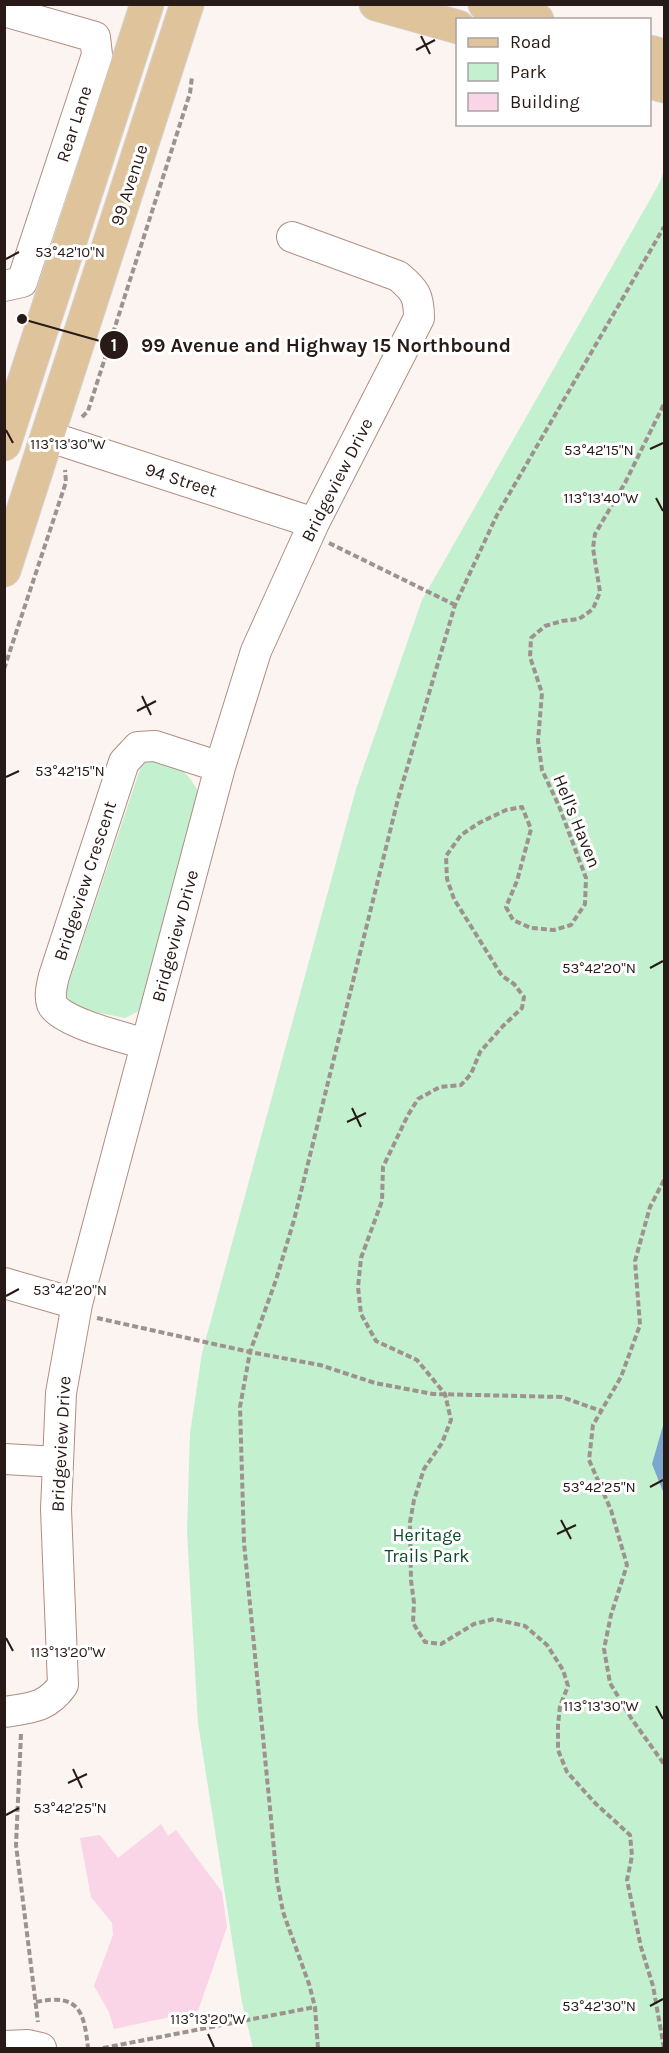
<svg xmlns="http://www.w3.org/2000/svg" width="669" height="2053" font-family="Karla,sans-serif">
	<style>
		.green { fill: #c3f0cf }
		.water { fill: #7ba7cf }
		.building { fill: #f9d5e7 }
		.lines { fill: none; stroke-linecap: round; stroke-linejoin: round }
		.minor-casing { stroke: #b08d80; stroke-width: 32 }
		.major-casing { stroke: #d4d1d0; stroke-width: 35 }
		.path { stroke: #9d928e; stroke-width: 4; stroke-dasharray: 6 3; stroke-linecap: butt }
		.minor { stroke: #fff; stroke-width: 30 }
		.major { stroke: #dfc49b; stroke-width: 33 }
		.ticks { fill: none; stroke: #281a16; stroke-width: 2 }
		.labels { text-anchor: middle; stroke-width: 6; stroke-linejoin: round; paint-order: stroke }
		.street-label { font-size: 18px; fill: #281a16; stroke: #fff }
		.park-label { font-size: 18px; fill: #0b4a28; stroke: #fff }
		.ticks-label { font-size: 15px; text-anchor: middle; fill: #281a16; stroke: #fff; stroke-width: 6; stroke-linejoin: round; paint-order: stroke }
		.leader { fill: none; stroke: #281a16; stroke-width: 2 }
		.callout-dot { fill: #281a16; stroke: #fff; stroke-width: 2 }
		.mark-label { font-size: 18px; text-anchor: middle; font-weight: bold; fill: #fff }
		.callout-label { font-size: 20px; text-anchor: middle; font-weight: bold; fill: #281a16; stroke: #fff; stroke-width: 6; stroke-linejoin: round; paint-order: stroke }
	</style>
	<rect width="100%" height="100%" fill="#fcf4f1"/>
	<path class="green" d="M664,170V2048H253L242,2003L198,1723L187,1532L190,1433L202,1353L356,789L422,600L660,182Z
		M152,758C178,767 185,767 199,793L144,1004L137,1012L125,1018L85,1010L71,1004L65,994L142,763Z"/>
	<path class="water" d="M664,1422V1494L652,1464Z"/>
	<path class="building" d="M161,1824L168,1836L176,1830L222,1892L227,1927L198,2011L114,2029L109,2012L94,1986L113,1935L112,1923L91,1897L80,1838L100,1835L118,1858Z"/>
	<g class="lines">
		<defs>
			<path id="minor" d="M4,11L95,37L97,55L22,282L4,286
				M47,436L314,523
				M146,1044C126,1038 59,1022 52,1004C49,995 52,985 54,976L124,762L138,747L155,746L220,767
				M4,1283L77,1304
				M4,1459L58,1462
				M4,1712C30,1708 47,1708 63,1685L56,1509L61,1393L77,1304L220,767L256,651L314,523L419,318C419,296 415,290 398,276L292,237
				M4,2046L28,2045L41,2048"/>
			<path id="major" d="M376,4L458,27
				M485,4L537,20
				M650,52L664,56
				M650,82L664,86
				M4,444L147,4
				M4,570L187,4"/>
		</defs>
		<use href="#minor" class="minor-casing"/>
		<use href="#major" class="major-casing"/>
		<path class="path" d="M82,417L88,411L190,93L192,77
			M329,543L455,605
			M4,669L66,482L65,470
			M664,1180L650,1207L635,1261L640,1325L621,1377L593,1425L589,1460L611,1510L627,1565L611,1615L604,1649L610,1683L631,1718L664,1764
			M97,1318L250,1352L320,1365L375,1383L433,1394L562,1397L601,1411
			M21,1734L16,1845L38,2022
			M36,2002C79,1993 84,2011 88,2048
			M103,2048L315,2007
			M318,2048L315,2007L309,1984L283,1912L277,1880L244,1543L240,1407L250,1352L276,1280L294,1220L398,799L455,605L497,515L664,227
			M664,2048L653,1986L641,1947L627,1880L632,1856L630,1835L595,1803L567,1772L558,1750V1725L560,1706L568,1686L563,1670L547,1645L525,1626L494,1619L474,1624L441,1644L425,1642L413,1623L414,1603L411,1580L410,1522L414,1500L424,1469L442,1443L451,1420L445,1394L417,1360L376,1341L361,1314L358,1287L361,1258L382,1201L383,1167L408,1115L418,1099L440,1087L461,1085L471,1074L480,1052L503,1026L522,1008L524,997L514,984L502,976L454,899L447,879L446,856L461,835L479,823L506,810L522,807L531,829L517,881L506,907L513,920L531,928L554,930L571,925L585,904L586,878L559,806L542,770L538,741L542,693L530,657L531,638L545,626L562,621L579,619L593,609L600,592L593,548L595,534L625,483L664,404"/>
		<use href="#minor" class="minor"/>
		<use href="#major" class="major"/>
	</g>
	<path class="ticks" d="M421,36L430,54M416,50L435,40M6,259L19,252M6,430L13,443M650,449L663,443M656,498L663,511M142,696L151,715M137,711L156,701M6,777L19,771M650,968L663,961M352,1108L361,1127M347,1122L366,1113M6,1296L19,1289M650,1487L663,1480M561,1520L571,1539M557,1534L576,1525M6,1638L13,1651M656,1706L663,1719M73,1769L82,1788M68,1783L87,1774M6,1815L19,1808M650,2006L663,1999M208,2034L214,2047"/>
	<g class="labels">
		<g class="street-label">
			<text transform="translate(74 124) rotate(-72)" y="6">Rear Lane</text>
			<text transform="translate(129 185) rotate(-72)" y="6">99 Avenue</text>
			<text transform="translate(181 480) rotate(18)" y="6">94 Street</text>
			<text transform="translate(337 480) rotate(-63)" y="6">Bridgeview Drive</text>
			<text transform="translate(577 821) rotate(68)" y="6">Hell's Haven</text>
			<text transform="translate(85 881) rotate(-72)" y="6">Bridgeview Crescent</text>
			<text transform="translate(175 936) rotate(-75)" y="6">Bridgeview Drive</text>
			<text transform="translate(61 1444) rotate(-87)" y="6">Bridgeview Drive</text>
		</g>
		<g class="park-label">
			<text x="427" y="1541">Heritage<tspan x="427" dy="21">Trails Park</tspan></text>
		</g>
	</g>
	<g class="ticks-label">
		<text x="70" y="257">53°42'10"N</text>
		<text x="68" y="449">113°13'30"W</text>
		<text x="599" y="455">53°42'15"N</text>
		<text x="601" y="503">113°13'40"W</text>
		<text x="70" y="776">53°42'15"N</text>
		<text x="599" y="973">53°42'20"N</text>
		<text x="70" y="1295">53°42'20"N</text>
		<text x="599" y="1492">53°42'25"N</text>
		<text x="68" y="1657">113°13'20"W</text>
		<text x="601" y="1711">113°13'30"W</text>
		<text x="70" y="1813">53°42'25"N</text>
		<text x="599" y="2011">53°42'30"N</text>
		<text x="208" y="2024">113°13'20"W</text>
	</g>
	<path class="leader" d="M22 319L114 345"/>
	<g class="callout-dot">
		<circle cx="22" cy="319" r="6"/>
		<circle cx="114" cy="345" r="15"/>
	</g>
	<g class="mark-label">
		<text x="114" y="351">1</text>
	</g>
	<g class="callout-label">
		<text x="326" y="352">99 Avenue and Highway 15 Northbound</text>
	</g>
	<rect width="669" height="2053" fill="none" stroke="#281a16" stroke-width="12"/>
	<rect x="456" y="18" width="195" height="108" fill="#ffffff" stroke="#a9a3a2" stroke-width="1.5"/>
	<rect x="468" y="38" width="30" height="9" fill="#dfc49b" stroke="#a9a3a2" stroke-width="1.5"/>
	<text x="510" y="48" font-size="18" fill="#281a16">Road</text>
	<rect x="468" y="63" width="30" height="18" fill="#c3f0cf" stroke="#a9a3a2" stroke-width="1.5"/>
	<text x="510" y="78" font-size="18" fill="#281a16">Park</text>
	<rect x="468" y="93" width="30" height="18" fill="#f9d5e7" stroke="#a9a3a2" stroke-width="1.5"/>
	<text x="510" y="108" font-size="18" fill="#281a16">Building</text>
</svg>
